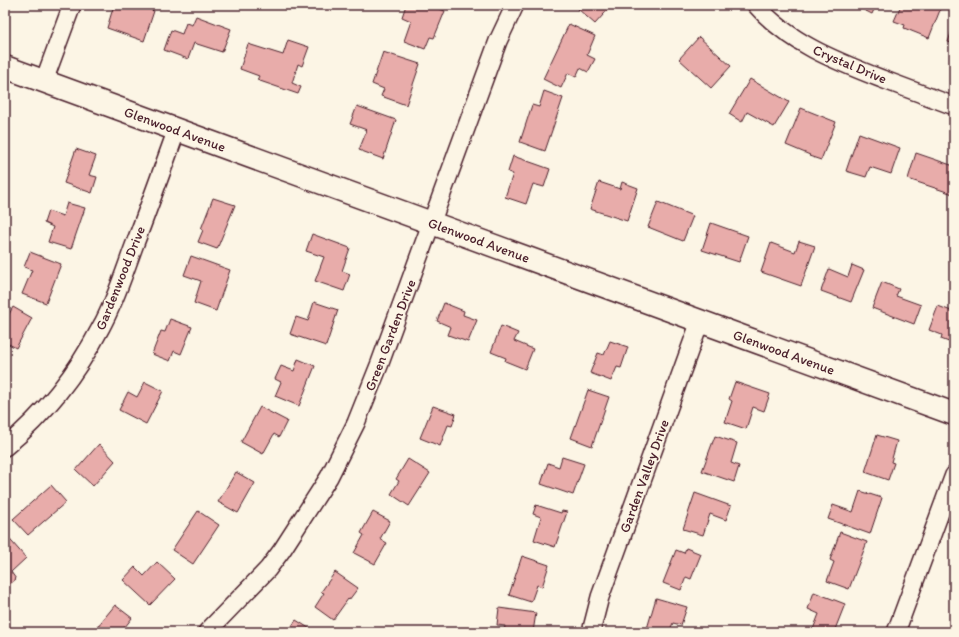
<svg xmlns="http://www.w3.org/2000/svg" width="959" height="637" font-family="Itim,sans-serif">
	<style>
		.building { fill: #e8acaa; stroke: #4a1f2b }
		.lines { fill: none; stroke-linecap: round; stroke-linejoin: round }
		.street-casing { stroke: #4a1f2b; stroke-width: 20 }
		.secondary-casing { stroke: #4a1f2b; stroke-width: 25 }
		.street { stroke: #fcf5e5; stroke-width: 17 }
		.secondary { stroke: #fcf5e5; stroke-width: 22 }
		.labels { text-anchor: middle; stroke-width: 3.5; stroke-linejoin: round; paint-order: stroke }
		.street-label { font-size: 14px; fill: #4a1f2b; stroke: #fcf5e5 }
	</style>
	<rect width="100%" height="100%" fill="#fcf5e5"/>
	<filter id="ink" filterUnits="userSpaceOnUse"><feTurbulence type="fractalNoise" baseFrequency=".025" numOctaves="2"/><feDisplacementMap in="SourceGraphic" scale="8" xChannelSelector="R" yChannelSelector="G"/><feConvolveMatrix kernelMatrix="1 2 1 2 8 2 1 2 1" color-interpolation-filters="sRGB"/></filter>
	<g filter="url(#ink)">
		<path class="building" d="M114,5H136L154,11L144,41L107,28Z
			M406,5H429L445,11L434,38L430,37L425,49L404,41L411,21L402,17Z
			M582,5H612L595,24L578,9Z
			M854,5H876L872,14Z
			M901,5H942L929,38L904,28L905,25L894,21Z
			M196,16L231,29L222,52L194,43L188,59L164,50L171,30L182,34L186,23L192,25Z
			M569,24L595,36L587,55L595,59L588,72L580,68L576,77L568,73L561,88L543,79Z
			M954,24V44L948,42Z
			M699,37L731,66L711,88L679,59Z
			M288,40L309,47L302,66L298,64L292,83L301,87L298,94L257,80L259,76L240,69L248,44L283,55Z
			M383,52L420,64L406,105L381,96L384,89L372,84Z
			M750,79L789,102L774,127L747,112L742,122L729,114Z
			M544,91L563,98L545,151L520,142L532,105L539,107Z
			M357,106L396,120L383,159L359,150L367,130L350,124Z
			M801,108L836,122L821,160L809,156L810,155L786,145Z
			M859,133L900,148L891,174L870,167L866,177L846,171Z
			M76,149L96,156L89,175L97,177L92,193L64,183Z
			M916,153L954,166V190L953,194L908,179Z
			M513,156L550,169L544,187L533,184L526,204L505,197L513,174L508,172Z
			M599,182L620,189L622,182L638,188L627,221L590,209Z
			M213,198L235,205L217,249L198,242L203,230L201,229Z
			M658,202L693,216L683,241L648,227Z
			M67,203L85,208L71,249L48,242L53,227L44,223L48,211L63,216Z
			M711,223L748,236L739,262L702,250Z
			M312,234L350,248L342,271L350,274L344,291L315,281L324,257L306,251Z
			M799,241L815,246L801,286L761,272L771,243L795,252Z
			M30,252L61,264L46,303L22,294L32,270L24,267Z
			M191,256L230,270L216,311L194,303L201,281L184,275Z
			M852,265L864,270L851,302L821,291L829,269L848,277Z
			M882,282L899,289L896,296L921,305L914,324L872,308Z
			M314,302L338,310L326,346L290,334L296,317L308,321Z
			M444,303L464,311L463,315L477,320L468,342L448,335L451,327L437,321Z
			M938,306L954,312V344L941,339L942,335L929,330Z
			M13,307L32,318L16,348L5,342V321Z
			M170,319L192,327L181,354L174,351L170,361L152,354L161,331L165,332Z
			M501,326L518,333L514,341L533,349L525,369L505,361L506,358L491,352Z
			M610,341L628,347L621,368L617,367L611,381L590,373L598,353L604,355Z
			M298,359L315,366L299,406L275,396L281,382L275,379L281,366L294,371Z
			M145,382L163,391L146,424L119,410L128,392L137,397Z
			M735,382L770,394L764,411L753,407L746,429L725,422L732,401L729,399Z
			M588,390L609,397L592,446L571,438Z
			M433,406L456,414L452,426L448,425L440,446L420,438Z
			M260,407L287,421L279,437L274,434L263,454L241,442Z
			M877,435L897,441L891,462L894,463L888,480L865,472Z
			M715,436L737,443L731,463L739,466L734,482L702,471Z
			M99,444L115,461L93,486L76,470Z
			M562,457L584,464L573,495L541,484L548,463L559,467Z
			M408,459L430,473L409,506L391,494L399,481L396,479Z
			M236,472L255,483L238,513L218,502Z
			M51,485L66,502L28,535L13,519Z
			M860,491L882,498L870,534L828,519L833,505L853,512Z
			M695,493L731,506L726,520L710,514L703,535L683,529Z
			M536,505L561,513L562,511L567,512L555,547L534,540L541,517L533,514Z
			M198,511L219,525L193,564L172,550Z
			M373,512L390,521L380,539L387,543L375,564L354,553L364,535L361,533Z
			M840,532L867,542L849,589L827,581L834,562L830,560Z
			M5,534L26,558L11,572L16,579L5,588Z
			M686,548L701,554L691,579L686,577L681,590L663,583L676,550L684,553Z
			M522,556L549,565L542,587L537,585L531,602L509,595Z
			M157,562L175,579L150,605L123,580L135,567L144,576Z
			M335,572L358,588L349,600L348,599L333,620L315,607L324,593L321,592Z
			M814,592L845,604L834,632H812L819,614L808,609Z
			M656,598L687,607L681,625L673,623L669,632H646Z
			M115,605L132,618L121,632H93Z
			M499,608L536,613L533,632H504L505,626L497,625Z
			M296,620L315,632H288Z"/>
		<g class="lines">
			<defs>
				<path id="street" d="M756,5C789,43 836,61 882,79C906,88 930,97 954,106
					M44,81L72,5
					M5,447C45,414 77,373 101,327C115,302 124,273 134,246C149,207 163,168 177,129
					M207,632L268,569L282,550L329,477L356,423L380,363L498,41L515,5
					M591,632L600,597L700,321
					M896,632L954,475"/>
				<path id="secondary" d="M5,67L954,414"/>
			</defs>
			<use href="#street" class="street-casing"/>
			<use href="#secondary" class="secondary-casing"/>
			<use href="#street" class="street"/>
			<use href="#secondary" class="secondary"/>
		</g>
	</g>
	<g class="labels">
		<g class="street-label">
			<text transform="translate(850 64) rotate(23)" y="5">Crystal Drive</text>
			<text transform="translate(175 129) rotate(20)" y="5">Glenwood Avenue</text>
			<text transform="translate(479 240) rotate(20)" y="5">Glenwood Avenue</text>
			<text transform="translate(120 278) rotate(-68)" y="5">Gardenwood Drive</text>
			<text transform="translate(390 335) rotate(-69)" y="5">Green Garden Drive</text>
			<text transform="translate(784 352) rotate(20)" y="5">Glenwood Avenue</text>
			<text transform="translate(644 476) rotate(-70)" y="5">Garden Valley Drive</text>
		</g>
	</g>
	<rect width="959" height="637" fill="none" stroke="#fcf5e5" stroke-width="20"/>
	<rect x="10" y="10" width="939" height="617" fill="none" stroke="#4a1f2b" stroke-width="1.5" filter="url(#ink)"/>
</svg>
